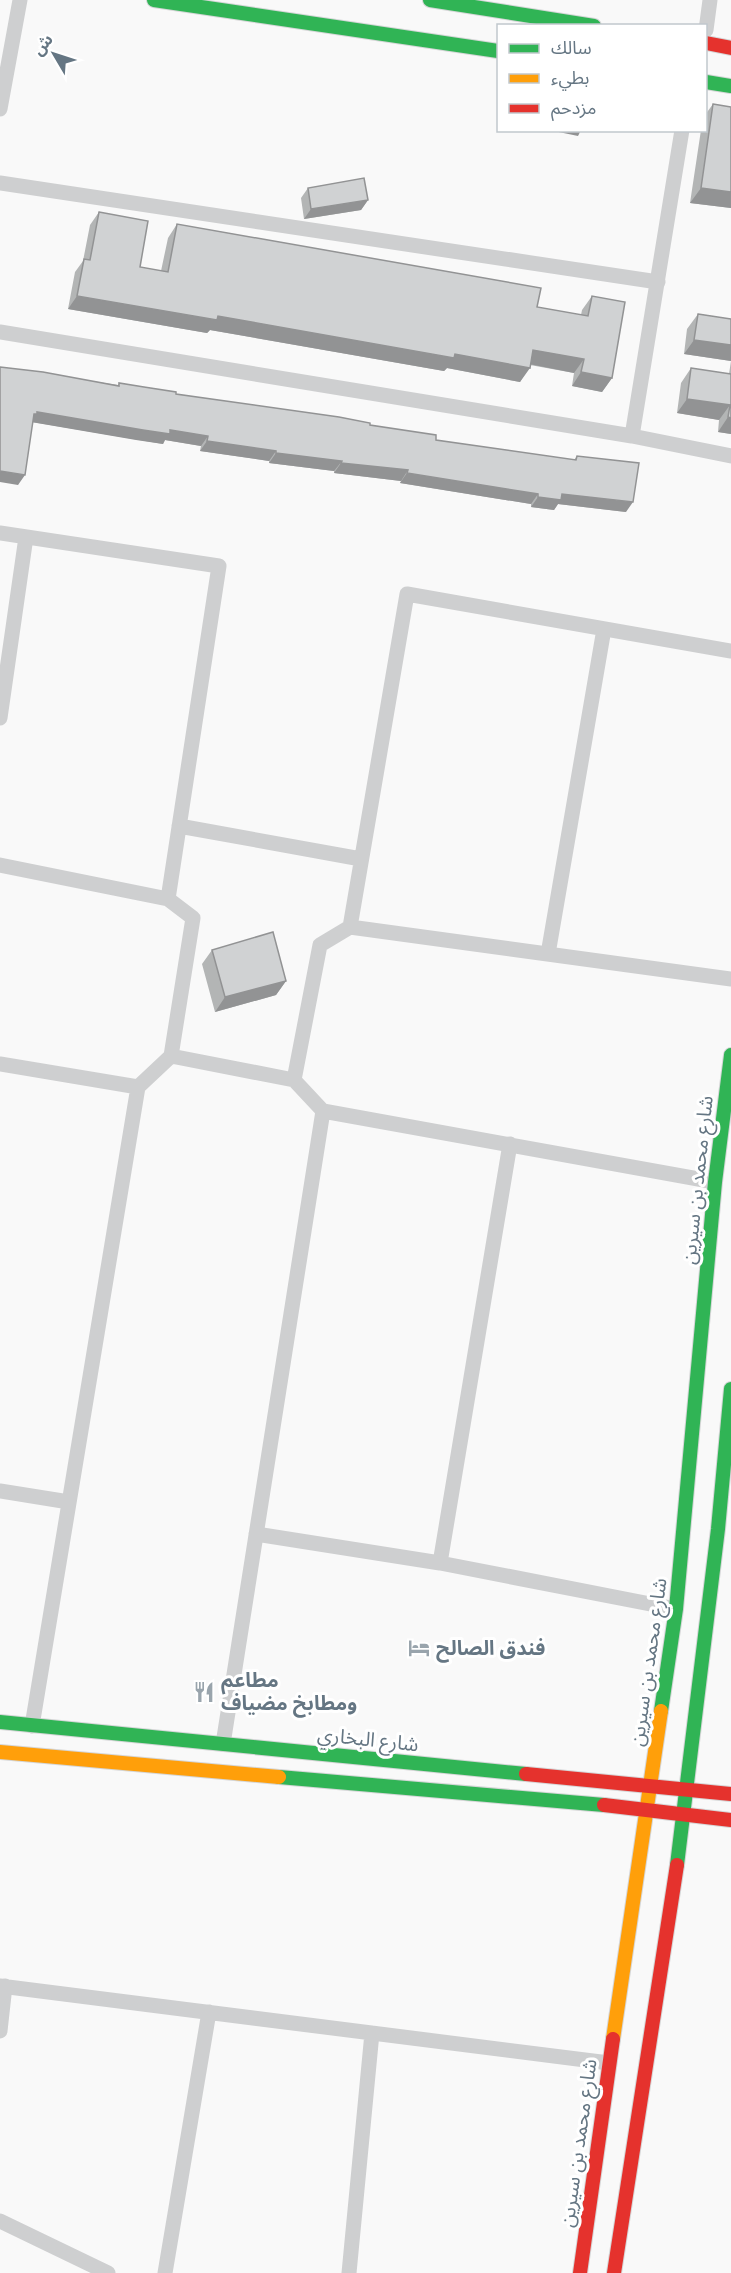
<svg xmlns="http://www.w3.org/2000/svg" width="731" height="2273" font-family="Karla,'Noto Sans Arabic',sans-serif">
	<style>
		.lines { fill: none; stroke-linecap: round; stroke-linejoin: round }
		.fast-casing { stroke: #d5d6d7; stroke-width: 16 }
		.slow-casing { stroke: #d5d6d7; stroke-width: 16 }
		.jam-casing { stroke: #d5d6d7; stroke-width: 16 }
		.street { stroke: #cecfd0; stroke-width: 15 }
		.fast { stroke: #30b455; stroke-width: 14 }
		.slow { stroke: #ff9f0a; stroke-width: 14 }
		.jam { stroke: #e5322d; stroke-width: 14 }
		.wall { fill: #b3b5b5 }
		.shaded-wall { fill: #929394 }
		.building { fill: #d0d2d3; stroke: #929394; stroke-width: 1.5 }
		.labels { text-anchor: middle; stroke-width: 6; stroke-linejoin: round; paint-order: stroke }
		.street-label { font-size: 20px; fill: #657683; stroke: #fff }
		.poi-label { font-size: 20px; font-weight: bold; fill: #657683; stroke: #fff; text-anchor: start }
	</style>
	<rect width="100%" height="100%" fill="#f9f9f9"/>
	<g class="lines">
		<defs>
			<path id="fast" d="M154,0L498,51
				M430,0L594,26
				M706,82L731,86
				M661,1711L676,1609L715,1182L731,1055
				M0,1722L526,1774
				M279,1777L604,1805
				M677,1865L718,1529L731,1389"/>
			<path id="slow" d="M0,1752L279,1777
				M613,2039L661,1711"/>
			<path id="jam" d="M706,43L731,48
				M526,1774L731,1794
				M604,1805L731,1820
				M580,2273L613,2039
				M614,2273L677,1865"/>
		</defs>
		<use href="#fast" class="fast-casing"/>
		<use href="#slow" class="slow-casing"/>
		<use href="#jam" class="jam-casing"/>
		<path class="street" d="M706,30L710,0
			M0,109L20,0
			M0,183L658,282
			M0,332L632,436L731,456
			M632,436L682,130
			M0,533L219,566L168,899L193,918L171,1056L138,1087L32,1726
			M731,651L407,594L350,927L731,979
			M0,718L26,537
			M179,826L361,859
			M0,865L168,899
			M548,954L604,629
			M171,1056L294,1080
			M0,1064L138,1087
			M323,1111L715,1182
			M0,1491L69,1502
			M256,1534L440,1563L676,1609
			M440,1563L510,1144
			M223,1744L323,1111L294,1080L320,945L350,927
			M0,1986L609,2063
			M0,2031L5,1986
			M0,2221L108,2273
			M165,2273L209,2012
			M349,2273L372,2033"/>
		<use href="#fast" class="fast"/>
		<use href="#slow" class="slow"/>
		<use href="#jam" class="jam"/>
	</g>
	<path class="wall" d="M713,104L731,208L690,203L701,130H705V115Z
		M308,188L368,200L361,210L304,219L301,198Z
		M99,212L140,267L161,271L168,238L177,224L537,307L581,315L582,310L592,296L612,378L602,392L572,386L574,373L530,365L520,382L447,368L444,371L210,330L207,333L68,309L75,272L83,261L90,225Z
		M698,314L731,319V434L718,432L719,420L677,413L681,383L691,368L729,374L731,361L684,354L687,329Z
		M0,367L118,385L119,383L176,394L370,425L436,440L574,460L577,456L626,512L558,504L554,510L531,507V504L400,483L401,481L334,473V471L269,463V461L200,451L201,446L165,440L163,444L32,422L18,485Z
		M212,950L286,981L276,995L215,1012L202,964Z"/>
	<path class="shaded-wall" d="M549,130H581L578,136Z
		M701,188L731,192V208L690,203Z
		M368,200L361,210L304,219L311,209Z
		M77,296L218,316L455,354L530,368L520,382L447,368L444,371L210,330L207,333L68,309Z
		M694,340L731,345V361L684,354Z
		M533,350L584,359L574,373L524,363Z
		M581,372L612,378L602,392L572,386Z
		M687,399L730,405L719,420L677,413Z
		M37,412L170,430L208,436L201,446L165,440L163,444L136,440L31,422L34,414Z
		M728,417L731,418V434L718,432Z
		M207,441L276,451L269,461L200,451Z
		M276,453L342,461L334,471L269,463Z
		M341,463L408,470L401,481L334,473Z
		M0,471L25,475L18,485L0,482Z
		M407,473L538,494L531,504L400,483Z
		M562,494L633,502L626,512L558,504L554,510L531,507L538,497Z
		M286,981L276,995L215,1012L225,997Z"/>
	<path class="building" d="M713,104L731,107V192L701,188Z
		M364,178L368,200L311,209L308,188Z
		M99,212L148,221L140,267L168,272L177,224L541,288L537,307L588,316L592,296L625,302L612,378L581,372L584,359L533,350L530,368L455,354L454,358L218,316L217,320L77,296L84,259L90,260Z
		M698,314L731,319V345L694,340Z
		M0,367L43,372L119,386V383L144,387L176,392V394L339,417L370,423V425L436,435V440L576,460L577,456L639,463L633,502L562,494L561,500L538,497V494L407,473L408,470L341,463L342,461L276,453V451L207,441L208,436L170,430V434L143,430L37,412V414H34L25,475L0,471Z
		M691,368L731,374V418L728,417L730,405L687,399Z
		M273,932L286,981L225,997L212,950Z"/>
	<defs>
		<symbol id="hotel-bare" viewBox="-9 -9 18 18"><path d="M-6-4.5h1.5V1H6V5H4.5V3h-9V5H-6ZM-4 0a1.8 1.8 0 1 1 3.6 0ZM.5 0V-2.5h3Q6-2.5 6 0Z" fill="#99a4ac" stroke="#fff" stroke-width="2.5" paint-order="stroke"/></symbol>
		<symbol id="restaurant-bare" viewBox="-9 -9 18 18"><path d="M-5-6h1v4h1v-4h1v4h1v-4h1v5L-1.5 .5V6h-2V.5L-5-1ZM5-6V6H3V1.5H1.5Q1.5-4 5-6Z" fill="#99a4ac" stroke="#fff" stroke-width="2.5" paint-order="stroke"/></symbol>
	</defs>
	<g fill-rule="evenodd">
		<use href="#hotel-bare" x="404" y="1633" width="30" height="30"/>
		<use href="#restaurant-bare" x="189" y="1677" width="30" height="30"/>
	</g>
	<g class="labels">
		<g class="street-label">
			<text transform="translate(697 1180) rotate(-84)" y="7">شارع محمد بن سيرين</text>
			<text transform="translate(648 1662) rotate(-82)" y="7">شارع محمد بن سيرين</text>
			<text transform="translate(368 1739) rotate(6)" y="7">شارع البخاري</text>
			<text transform="translate(578 2143) rotate(-82)" y="7">شارع محمد بن سيرين</text>
		</g>
		<g class="poi-label">
			<text x="436" y="1655">فندق الصالح</text>
			<text x="221" y="1687">مطاعم<tspan x="221" dy="23">ومطابخ مضياف</tspan></text>
		</g>
	</g>
	<rect x="497" y="24" width="210" height="108" fill="#ffffff" stroke="#c1c8cd" stroke-width="1.5"/>
	<rect x="509" y="44" width="30" height="9" fill="#30b455" stroke="#c1c8cd" stroke-width="1.5"/>
	<text x="551" y="54" font-size="18" fill="#657683">سالك</text>
	<rect x="509" y="74" width="30" height="9" fill="#ff9f0a" stroke="#c1c8cd" stroke-width="1.5"/>
	<text x="551" y="84" font-size="18" fill="#657683">بطيء</text>
	<rect x="509" y="104" width="30" height="9" fill="#e5322d" stroke="#c1c8cd" stroke-width="1.5"/>
	<text x="551" y="114" font-size="18" fill="#657683">مزدحم</text>
	<g transform="translate(54 54) rotate(309)" stroke="#ffffff" stroke-width="4.5" paint-order="stroke">
	<path d="M0-4.5L10 22L0 15L-10 22Z" fill="#657683"/>
	<text y="-9" font-size="16" font-weight="bold" text-anchor="middle" fill="#657683">ش</text>
	</g>
</svg>
